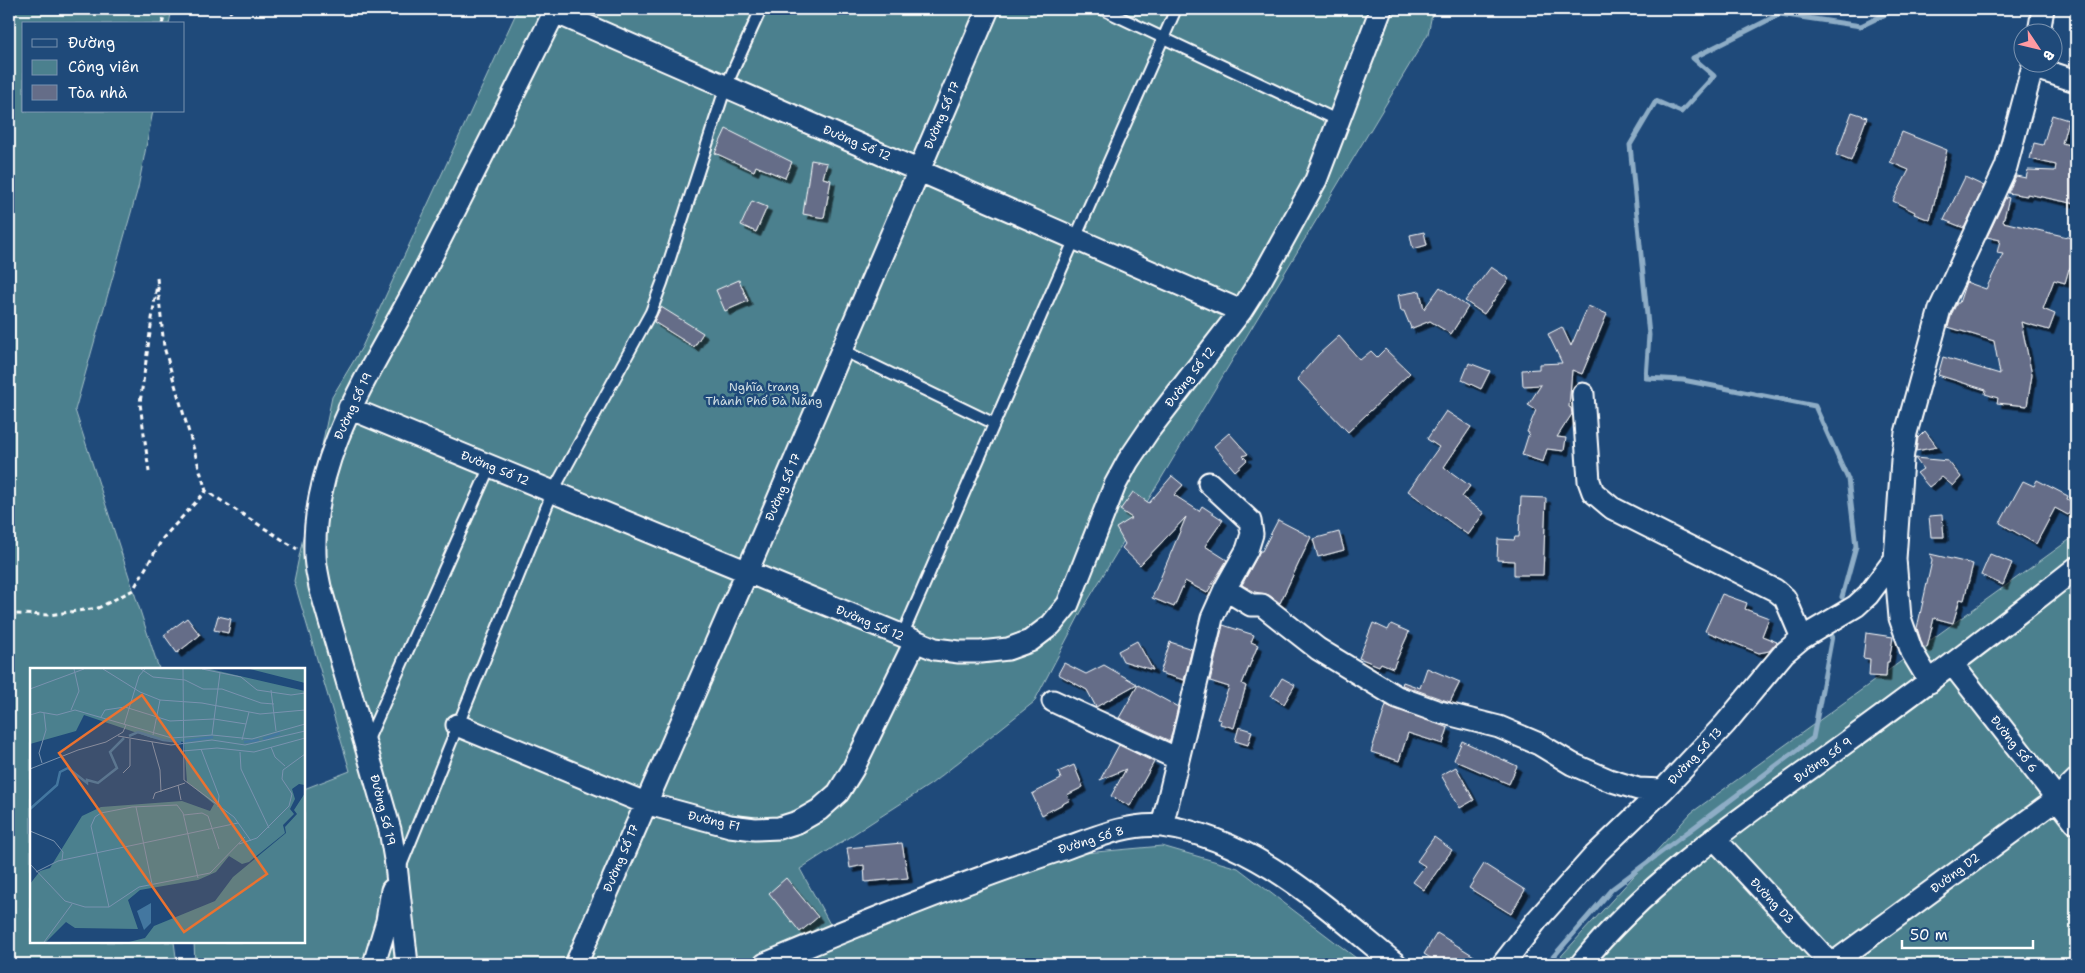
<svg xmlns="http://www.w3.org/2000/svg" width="2085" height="973" font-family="'Shantell Sans',sans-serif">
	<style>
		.green { fill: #4b808e; stroke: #a5c0c6 }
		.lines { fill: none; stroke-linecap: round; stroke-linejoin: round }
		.stream { stroke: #8eadc6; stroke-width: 5 }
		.building { fill: #656d88; stroke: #fff; filter: url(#shadow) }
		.lane-casing { stroke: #fff; stroke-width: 14 }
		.street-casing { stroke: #fff; stroke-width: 25 }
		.path { stroke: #fff; stroke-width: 3; stroke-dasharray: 5 4; stroke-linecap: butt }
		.lane { stroke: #1f4a7a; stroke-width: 10 }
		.street { stroke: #1f4a7a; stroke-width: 21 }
		.labels { text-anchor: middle; stroke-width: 5; stroke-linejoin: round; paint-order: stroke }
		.street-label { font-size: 12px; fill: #fff; stroke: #1f4a7a }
		.park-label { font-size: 12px; fill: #d2dfe3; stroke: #1f4a7a }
		.inset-river { fill: none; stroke: #4377a0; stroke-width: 2.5 }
		.inset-road { fill: none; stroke: #7992af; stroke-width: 1 }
		.view { fill: #eb7230; fill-opacity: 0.15; stroke: #eb7230; stroke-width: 2.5 }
		.inset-edge { fill: none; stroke: #fff; stroke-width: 2.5 }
	</style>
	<defs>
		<filter id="shadow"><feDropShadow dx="4.5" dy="4.5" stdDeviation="0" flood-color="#0009"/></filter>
	</defs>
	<rect width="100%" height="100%" fill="#1f4a7a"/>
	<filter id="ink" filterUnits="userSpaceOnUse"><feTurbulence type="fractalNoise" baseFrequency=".02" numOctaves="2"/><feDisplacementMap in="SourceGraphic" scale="10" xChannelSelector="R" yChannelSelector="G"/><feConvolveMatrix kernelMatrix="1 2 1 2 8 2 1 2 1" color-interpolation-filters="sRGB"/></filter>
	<g filter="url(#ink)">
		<path class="green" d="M9,9H172L169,24H24V111H153L138,188L75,410L159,669H31V942H174L177,964H9Z
			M518,9H1433L1428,34L1081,612L1034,702L931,784L800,869L838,939L1085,853L1162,846L1238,868L1364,964H195L194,942H304V789L350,771L294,581L332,397L362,347Z
			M2076,535V964H1554L1691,813Z"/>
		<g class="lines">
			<path class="stream" d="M1842,597L1856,546L1848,479L1815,406L1683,380L1646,378L1649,335L1630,145L1656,101L1681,112L1714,76L1693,58L1780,14L1861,26L1896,9
				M1547,964L1612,889L1813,738L1832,636"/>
		</g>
		<path class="building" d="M1852,112L1867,117L1851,161L1836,155Z
			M2052,115L2068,120L2062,143L2076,147V204L2027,194V196L2008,193L2016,176L2026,178L2028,170L2055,171L2056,165L2030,159L2034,143L2043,145Z
			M726,129L792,162L785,178L756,166L754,171L715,153Z
			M1902,132L1947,150L1930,220L1914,214L1915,212L1893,201L1909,170L1890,162Z
			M811,160L827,163L823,178L831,180L824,218L803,214Z
			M1965,177L1984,186L1964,228L1944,220Z
			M2006,197L2009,198L2003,222L2076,239V270L2069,269L2065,283L2054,280L2043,309L2055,314L2049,330L2021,322L2032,375L2027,406L1997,403L1998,398L1985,394L1986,390L1938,375L1943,357L2000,374L1994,341L1948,327L1952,313L1957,303H1959L1966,282L1986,289L2003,254L1997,253L2000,240L1987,237Z
			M752,201L767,207L756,232L741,225Z
			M1424,232L1427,245L1413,249L1410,235Z
			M1491,267L1509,279L1484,314L1465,301Z
			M739,280L748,301L725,311L716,290Z
			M1440,287L1468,307L1451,334L1430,321L1410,329L1411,328L1404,311H1401L1398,295L1420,291L1424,309Z
			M1588,306L1607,314L1582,374L1572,370L1569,407L1571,408L1572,414L1557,437L1566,438L1564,451L1547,449L1543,462L1522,455L1529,433L1527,432L1536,410L1528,405L1541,385L1523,386L1522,370L1539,369V364L1562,363L1548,334L1562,327L1571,346Z
			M661,307L703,333L694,347L654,322Z
			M1339,336L1360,360L1371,351L1377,357L1385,349L1410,373L1348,432L1297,379L1319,354Z
			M1469,363L1490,371L1481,389L1462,380Z
			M1446,411L1471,427L1444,467L1470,486L1462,497L1484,513L1468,535L1408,491L1439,447L1427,439Z
			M1925,431L1937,447L1916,451L1918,438Z
			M1229,433L1248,454L1243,456L1247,460L1235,471L1214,446Z
			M1915,458L1948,461L1961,477L1953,486L1942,477L1929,487L1917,473L1923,469Z
			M1172,476L1183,485L1174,495L1199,511L1202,506L1223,520L1205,546L1227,560L1207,593L1185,581L1174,607L1152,598L1186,517L1140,565L1122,548L1125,544L1116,528L1132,518L1120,510L1133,492L1149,503Z
			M2037,480L2068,496L2067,499L2074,503L2068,515L2055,508L2036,544L2000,523L2023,481L2034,486Z
			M1521,497L1546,498L1543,575H1514V561L1497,560L1498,539L1514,540L1515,537H1519Z
			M1942,515L1944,537H1931L1929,516Z
			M1278,520L1311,537L1280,603L1269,595L1255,592L1242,585L1260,551H1262Z
			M1339,532L1344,550L1318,557L1313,539Z
			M1930,554L1973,564L1964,600L1960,599L1953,623L1934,618L1927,648L1923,647L1917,628L1932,561Z
			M1990,554L2012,563L2003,585L1981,575Z
			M1722,594L1747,603L1745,609L1769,618L1762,636L1777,642L1769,651L1759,653L1705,631Z
			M218,616L231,619L228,633L214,630Z
			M187,618L200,635L177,653L164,635Z
			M1373,623L1388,630L1391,624L1409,632L1393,668L1381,663L1379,666L1359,658Z
			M1223,625L1254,635L1251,642L1258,645L1242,684L1246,686L1234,728L1220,724L1221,720L1217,719L1229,687L1210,681Z
			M1866,633L1893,637L1889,662H1887L1886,677L1869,676L1870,659L1863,658Z
			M1137,641L1153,670L1123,661L1118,651Z
			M1170,642L1192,649L1184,680L1160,673Z
			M1064,663L1086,674L1104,665L1137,684L1096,707L1087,690L1058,674Z
			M1427,668L1460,682L1450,702L1402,685L1403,682L1420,688Z
			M1282,678L1295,685L1284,704L1271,696Z
			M1138,685L1178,707L1170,741L1119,718Z
			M1386,705L1448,728L1443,744L1408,733L1399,761L1371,752Z
			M1239,727L1252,731L1248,745L1235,741Z
			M1462,741L1517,766L1509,784L1454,760Z
			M1119,745L1154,762L1130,806L1111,796L1126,769L1100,780Z
			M1074,765L1083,787L1067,795L1070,800L1042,815L1032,794L1061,779L1058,772Z
			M1456,767L1474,800L1460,808L1441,775Z
			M1434,837L1452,850L1424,890L1413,882L1425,866L1417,861Z
			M902,843L908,878L865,882L864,865L850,868L847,848Z
			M1484,864L1525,890L1511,914L1469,888Z
			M786,878L818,917L800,932L769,893Z
			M1437,933L1487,964H1440L1424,954Z"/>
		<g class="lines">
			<defs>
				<path id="lane" d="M1102,9L1339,121
					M842,350L993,423
					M902,636C992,426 1084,218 1176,9
					M367,742L490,466
					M400,868L553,491L651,312L662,283L726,86L761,9"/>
				<path id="street" d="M555,12L1241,311
					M2039,32L2043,9
					M2033,67L2076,81
					M1583,394L1589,481L1593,492L1612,508L1775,590L1785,598L1802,638
					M349,408L935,649L959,652H981L1008,649L1030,641L1051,625L1068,604L1115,485L1128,461L1149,430L1241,311L1262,278L1316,180L1381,9
					M1225,589L1251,605H1262L1318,649L1397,697L1436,711L1499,727L1539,744L1572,764L1609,780L1638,789L1663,790
					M1953,665L2076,823
					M1930,682L1912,652L1900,618L1895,559L1902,460L1906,433L1940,309L2006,167L2034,62
					M1053,701L1178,759
					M457,725L645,803L730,826L755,829L779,828L798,822L819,810L838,793L853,769L915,642
					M1162,826L1212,618L1225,589L1247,550L1252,534L1250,521L1209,483
					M1714,838L1831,964
					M374,964L387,921L392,890
					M407,964L396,865L390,830L320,587C318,576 315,565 315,554C312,449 377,364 422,275C467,186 512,98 556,9
					M576,964L747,572L988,9
					M765,964C862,923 960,883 1060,850C1092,839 1128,822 1162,826C1256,839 1326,908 1396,964
					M1503,964L1537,920L1595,855L1663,790L1725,724L1784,653L1802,638L1856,606L1868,595L1895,559
					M1581,964C1653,875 1752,811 1844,744C1923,687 2000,628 2076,568
					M1832,964L2057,799L2076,780"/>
			</defs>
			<use href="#lane" class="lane-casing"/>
			<use href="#street" class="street-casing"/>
			<path class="path" d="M229,9L231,13
				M162,24L167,9
				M157,278L164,347L206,491L297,549
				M149,472L140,403L157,284
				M9,619L16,614L49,615L98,608L133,590L163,538L206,491"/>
			<use href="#lane" class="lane"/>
			<use href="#street" class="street"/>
		</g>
	</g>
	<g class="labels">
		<g class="street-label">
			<text transform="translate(942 115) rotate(-67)" y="4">Đường Số 17</text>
			<text transform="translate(857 143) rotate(23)" y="4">Đường Số 12</text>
			<text transform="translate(1190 377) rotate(-52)" y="4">Đường Số 12</text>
			<text transform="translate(353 406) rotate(-65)" y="4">Đường Số 19</text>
			<text transform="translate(495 468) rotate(22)" y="4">Đường Số 12</text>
			<text transform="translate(783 487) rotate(-67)" y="4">Đường Số 17</text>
			<text transform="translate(870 623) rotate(23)" y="4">Đường Số 12</text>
			<text transform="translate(2014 744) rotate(52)" y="4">Đường Số 6</text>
			<text transform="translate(1695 756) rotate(-47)" y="4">Đường Số 13</text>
			<text transform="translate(1823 760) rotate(-36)" y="4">Đường Số 9</text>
			<text transform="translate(383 810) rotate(76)" y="4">Đường Số 19</text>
			<text transform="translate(714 821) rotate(13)" y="4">Đường F1</text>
			<text transform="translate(1091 840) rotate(-17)" y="4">Đường Số 8</text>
			<text transform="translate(621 858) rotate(-67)" y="4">Đường Số 17</text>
			<text transform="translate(1955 873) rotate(-37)" y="4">Đường D2</text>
			<text transform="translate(1772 901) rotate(47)" y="4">Đường D3</text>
		</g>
		<g class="park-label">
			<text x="764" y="391">Nghĩa trang<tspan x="764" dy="14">Thành Phố Đà Nẵng</tspan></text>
		</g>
	</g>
	<g transform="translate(30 668)">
		<rect width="275" height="275" fill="#1f4a7a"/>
		<path d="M0,1H180L275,23V117L269,116L262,121L265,131L260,141L264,146L253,157L255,165L219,194L212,196L199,188L186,204L168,212L110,222L98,232L108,261L45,260L36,254L16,274H0V216L10,203L20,200L52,148L71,139L152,133L180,143L184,136L157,114L154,74L122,70L54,47L46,63L0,76ZM220,1H275V15ZM275,125V274H99L115,270L124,258L185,233L203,209L256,165L255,159L267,146L264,142Z" fill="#4b808e"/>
		<path d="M121,235V255L114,262L107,243Z" fill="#4377a0"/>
		<path class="inset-river" d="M99,68L108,64L133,72L151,74M233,71L250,65M155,73L183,69M214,74L229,72M0,141L27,117L30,104L38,100L57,115V112L68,115L87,100L80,84L94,70"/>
		<path class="inset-road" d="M73,1L110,24L130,32L172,35L230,46L275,42M111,1L123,9L155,12L173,21H192L231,35L244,36M153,1L154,112L204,149L221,173M172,1L211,9L227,22L261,27L275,25M0,21L54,1M241,22L246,63M41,42L49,23L44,1M0,47L10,44L27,47L45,42L142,70L182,67L222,71L275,56M71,49L75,42L95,39L140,53L184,51L216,56M94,57L109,8L115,1M123,67L130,32M182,67L190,5M88,68L141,77L182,72L215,77L275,63M212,72L219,44M122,74L130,102L131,124M241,79L245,89L255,98M171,81L189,128L188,139M153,83L187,80L224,84L275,70M210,84L211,101L239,160M12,95L9,85L16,62L14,45M0,101L48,82L76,74L93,64L96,57M93,105L100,98V71M148,117L151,132M123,131L125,125L155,115M106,139L122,216M154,147L172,145L178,148L189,181M0,163L24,173L33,184L32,192M209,176L227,170L259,138L262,126L252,111L253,102L275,86M0,196L35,233L55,239H79L109,219L180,205L215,169M6,204L28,193L208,155M79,239L61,158L65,149L71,145L102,139L147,137L153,145L168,210M14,274L42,236"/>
		<path class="view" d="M112,27L237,206L154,264L29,85Z"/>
		<rect width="275" height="275" class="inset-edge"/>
	</g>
	<rect width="2085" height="973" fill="none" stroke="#1f4a7a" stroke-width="30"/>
	<rect x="15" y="15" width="2055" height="943" fill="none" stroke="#fff" stroke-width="2" filter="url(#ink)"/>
	<rect x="22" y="22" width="162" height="90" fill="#1f4a7a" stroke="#7992af"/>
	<rect x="32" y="39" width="25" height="8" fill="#1f4a7a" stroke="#7992af"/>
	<text x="68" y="48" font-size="15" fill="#ffffff">Đường</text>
	<rect x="32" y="60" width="25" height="15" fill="#4b808e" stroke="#7992af"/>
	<text x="68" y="72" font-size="15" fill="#ffffff">Công viên</text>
	<rect x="32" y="85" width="25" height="15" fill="#656d88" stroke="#7992af"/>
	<text x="68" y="98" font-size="15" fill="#ffffff">Tòa nhà</text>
	<g transform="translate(2038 48) rotate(125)"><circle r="24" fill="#1f4a7a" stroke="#7992af"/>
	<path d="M0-4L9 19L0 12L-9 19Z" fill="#ff9aa2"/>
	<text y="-8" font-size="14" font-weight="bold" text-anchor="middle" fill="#ffffff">B</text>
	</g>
	<path d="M1902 940v8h131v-8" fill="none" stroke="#ffffff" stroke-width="2.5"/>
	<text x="1910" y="940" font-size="15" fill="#ffffff" stroke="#1f4a7a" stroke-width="4" paint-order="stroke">50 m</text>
</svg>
